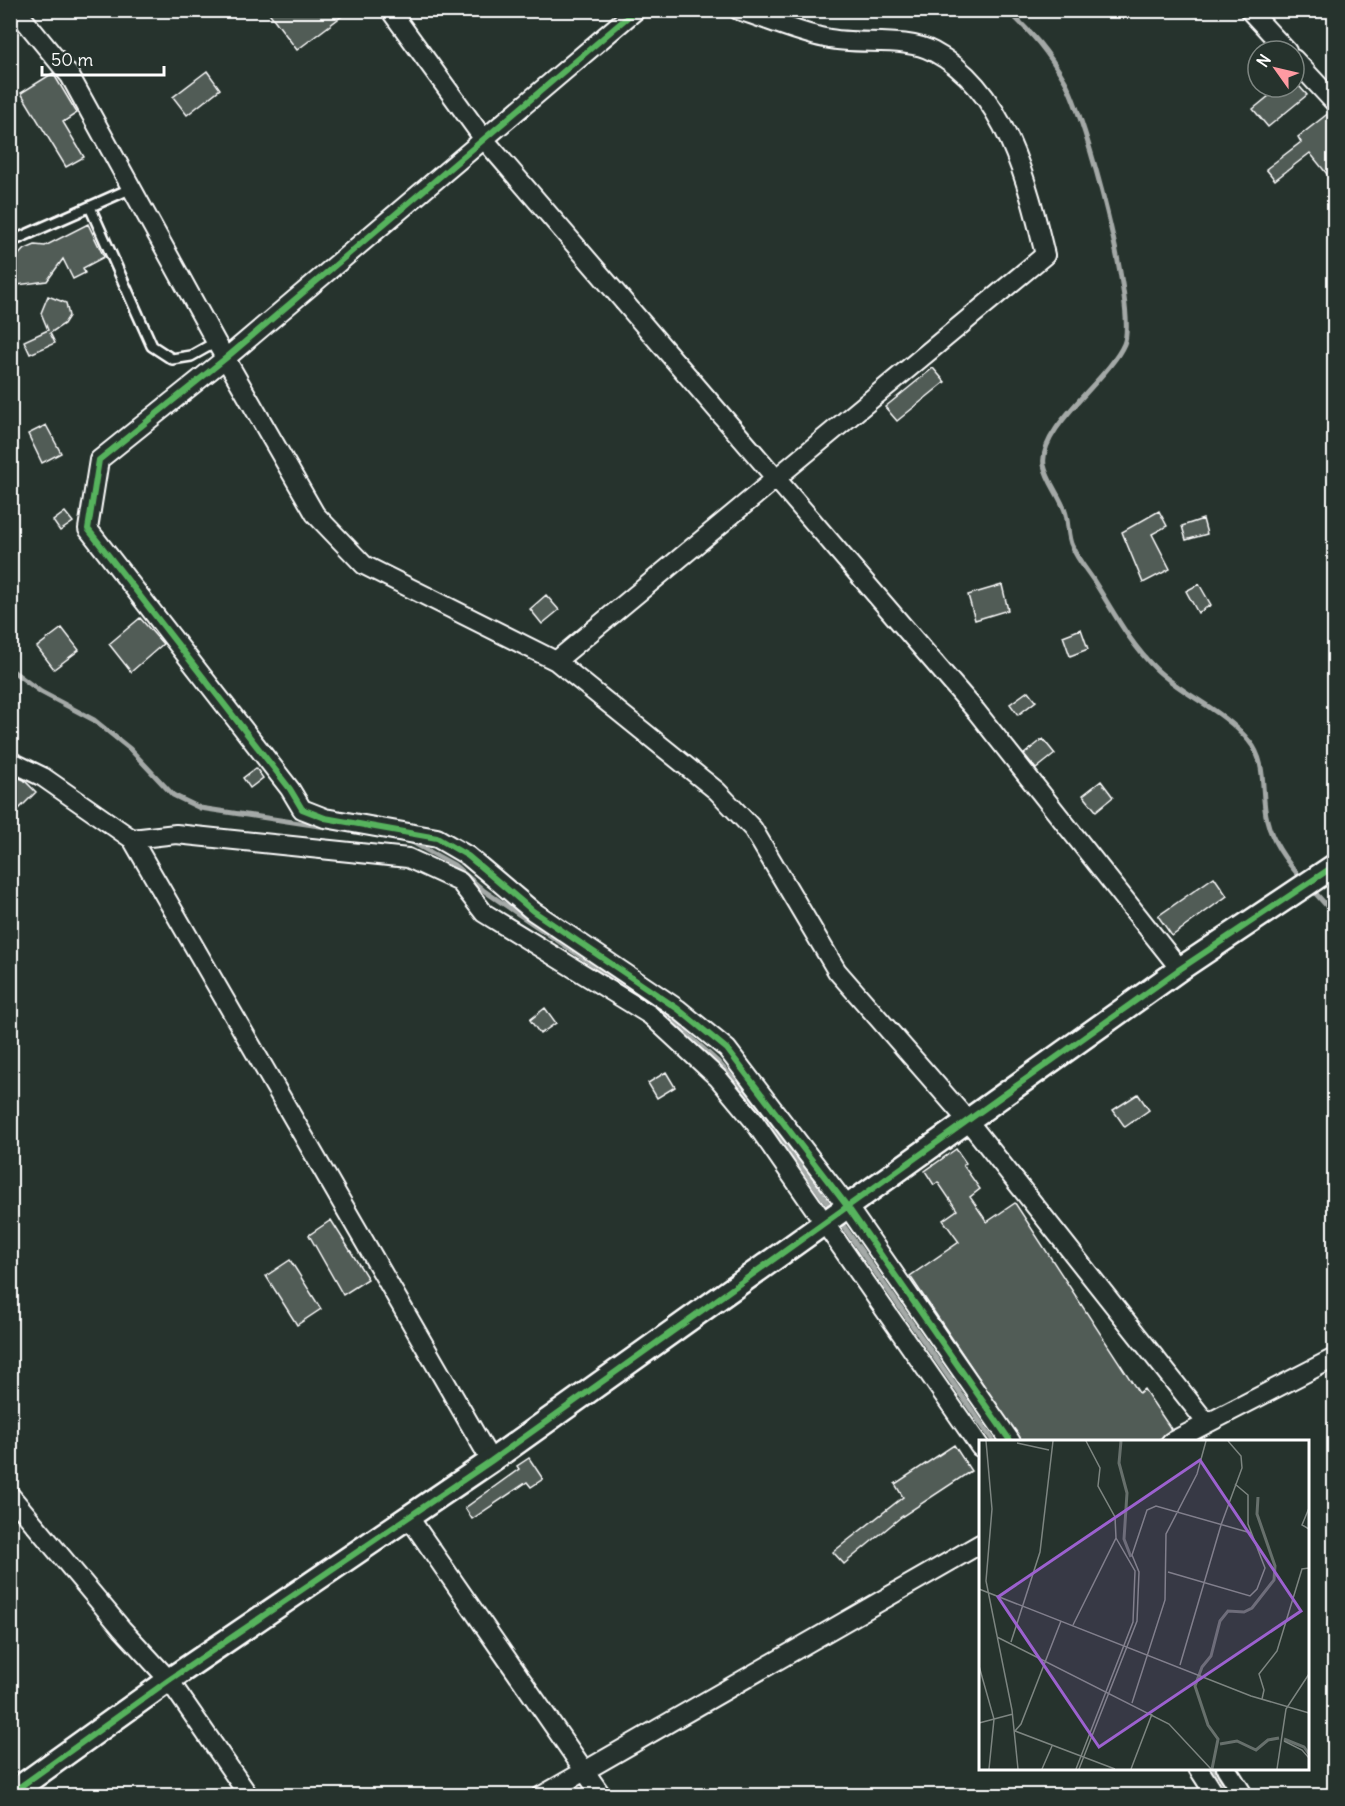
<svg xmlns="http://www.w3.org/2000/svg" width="1345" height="1806" font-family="Delius,sans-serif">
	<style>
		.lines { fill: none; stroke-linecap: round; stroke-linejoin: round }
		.stream { stroke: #a4a9a7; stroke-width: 5 }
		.building { fill: #515c57; stroke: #fff; stroke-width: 1.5 }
		.service-casing { stroke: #fff; stroke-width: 14 }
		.minor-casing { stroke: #fff; stroke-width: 22 }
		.tertiary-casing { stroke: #fff; stroke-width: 27 }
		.service { stroke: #26332d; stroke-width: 9 }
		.minor { stroke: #26332d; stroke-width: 18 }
		.tertiary { stroke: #26332d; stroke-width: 22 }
		.cycleway-casing { stroke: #26332d; stroke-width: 10 }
		.cycleway { stroke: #56b35d; stroke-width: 6 }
		.inset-river { fill: none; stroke: #67706c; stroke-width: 3 }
		.inset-road { fill: none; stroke: #7d8581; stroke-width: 1.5 }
		.view { fill: #9c61cf; fill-opacity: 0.15; stroke: #9c61cf; stroke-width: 3 }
		.inset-edge { fill: none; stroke: #fff; stroke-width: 3 }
	</style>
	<rect width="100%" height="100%" fill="#26332d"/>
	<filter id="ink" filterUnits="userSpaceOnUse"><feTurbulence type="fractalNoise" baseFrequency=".0167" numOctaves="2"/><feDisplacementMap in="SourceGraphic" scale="12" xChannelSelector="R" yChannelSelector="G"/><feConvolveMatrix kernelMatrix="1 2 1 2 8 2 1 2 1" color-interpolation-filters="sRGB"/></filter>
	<g filter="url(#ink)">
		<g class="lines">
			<path class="stream" d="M1007,10C1033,34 1047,50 1065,81C1085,116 1138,310 1124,344C1109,379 1038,428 1044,465C1047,481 1060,496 1065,511C1069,522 1067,536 1072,546C1077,559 1087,570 1094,581C1113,611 1130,644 1156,669C1184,696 1224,710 1249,741C1268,763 1260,793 1267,820C1272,842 1288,864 1304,881
				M10,669L41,692L94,720L130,749L173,795L200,808L326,827
				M412,842L454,865L483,890L662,1011L717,1061L765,1115L833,1211
				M1310,887L1334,914
				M838,1218L994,1442
				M1214,1768L1232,1796"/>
		</g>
		<path class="building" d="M267,10H350L297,50Z
			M207,71L220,89L187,115L173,97Z
			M53,73L77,113L63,122L84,157L66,167L21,93Z
			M1280,87H1300L1307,95L1268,127L1253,109Z
			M1330,112L1335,113V184L1310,153L1275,180L1266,169L1301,142L1298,137Z
			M88,224L104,257L83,268L85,273L73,279L63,259L47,281L10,286V265L23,250L35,245L45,246Z
			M48,296L66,303L69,316L64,324L50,333L55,343L30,354L24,341L48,330L41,313Z
			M933,368L945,382L897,421L885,407Z
			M46,425L61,453L42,463L28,434Z
			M1159,511L1167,526L1152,534L1170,569L1143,583L1122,532Z
			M65,512L73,522L60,531L53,521Z
			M1203,519L1207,534L1186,540L1182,526Z
			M1199,584L1211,605L1198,613L1186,591Z
			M1002,585L1008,610L975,620L968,595Z
			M546,595L559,610L542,624L530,609Z
			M140,618L163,644L131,672L109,644Z
			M62,628L79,650L54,669L37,647Z
			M1081,629L1088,649L1070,656L1063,636Z
			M1028,691L1036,701L1018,715L1010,704Z
			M1043,739L1055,754L1036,769L1024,754Z
			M256,768L263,778L250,788L243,778Z
			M10,774L24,780L36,792L10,818Z
			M1101,781L1113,797L1096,811L1083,795Z
			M1214,877L1227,896L1172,936L1158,916Z
			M545,1008L556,1023L540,1034L530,1020Z
			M666,1072L675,1087L657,1098L648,1083Z
			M1138,1094L1149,1110L1125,1127L1113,1110Z
			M956,1149L966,1163L963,1165L980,1189L970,1197L987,1222L1015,1203L1139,1393L1144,1389L1171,1429L1161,1438L1156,1442H1022L910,1276L959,1242L943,1220L957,1210L938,1182L934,1185L925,1171Z
			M331,1220L368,1279L343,1295L309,1235Z
			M290,1260L321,1309L297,1325L266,1276Z
			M954,1445L971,1471L901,1517L844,1564L833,1552L903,1497L895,1484Z
			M529,1458L543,1479L531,1487L527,1482L472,1519L465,1508L519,1469L517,1466Z"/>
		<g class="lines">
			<defs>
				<path id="service" d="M90,207L152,346L172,359L191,356L216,342
					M10,242L132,188"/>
				<path id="minor" d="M16,10L70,76L216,342L315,514L364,565L556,661L717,791L753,829L837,971L968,1121L1206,1422
					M390,10L483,138L976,711L1180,969
					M636,10L226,358L99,460L88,529L290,789L302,809L325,818L437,838L468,856L533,911L678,1009L727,1049L847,1206L1011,1442
					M1249,10L1287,51
					M1294,59L1334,102
					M556,661L1045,255C1028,184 1005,89 934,52C905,36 858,46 825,38C796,32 767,19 738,10
					M10,761L43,777L132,839L491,1461
					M132,839L176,834L408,858L460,882L484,913L650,1015L718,1078L753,1120L980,1447
					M1171,1442L1334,1358
					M10,1495L122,1629L169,1680L249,1796
					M408,1516L602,1796
					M1198,1768L1216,1796
					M1226,1768L1244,1796
					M541,1796L980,1544"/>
				<path id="tertiary" d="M10,1794L169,1680L491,1461L1180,969L1334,866"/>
			</defs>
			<use href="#service" class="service-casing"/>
			<use href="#minor" class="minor-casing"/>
			<use href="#tertiary" class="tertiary-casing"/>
			<use href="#service" class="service"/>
			<use href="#minor" class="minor"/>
			<use href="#tertiary" class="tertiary"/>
			<defs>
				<path id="cycleway" d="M636,10L226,358L99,460L88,529L290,789L302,809L325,818L437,838L468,856L533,911L678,1009L727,1049L847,1206L1011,1442
					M10,1794L169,1680L491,1461L1180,969L1334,866"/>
			</defs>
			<use href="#cycleway" class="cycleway-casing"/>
			<use href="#cycleway" class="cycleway"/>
		</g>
	</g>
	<g transform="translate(979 1440)">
		<rect width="330" height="330" fill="#26332d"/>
		<path class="inset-river" d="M142,1L140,23L148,53L145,99L152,117M305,299L325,307L330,314M241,304L258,301L277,310L289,300L300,298M233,329L239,299L229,285L216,246L223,227L232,216L241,181L249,171L265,172L273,168L295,140L296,126L278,74L279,57"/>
		<path class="inset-road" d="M7,1L13,69L7,141L33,270L39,329M38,3L70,10M330,68L323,85L330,89M189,132L271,156L278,149L286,128L269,84V55L256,44M0,149L272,256L330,273M82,181L42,284L36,291L136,329M94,185L137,98L136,77L119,46L121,28L107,1M18,197L190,284L232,329M32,202L61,112L74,1M201,225L242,85L263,28L262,16L249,1M0,226L15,279L10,329M283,259L285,250L280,234L298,211L323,129L330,128M153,263L186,160L187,94L218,34L227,1M0,283L34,274M305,301L323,310L330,318M63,329L73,306M97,329L154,182L156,131L137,98M100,329L158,181L160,132L153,115L168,70L177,66L272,93M152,329L173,274M298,329L307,269L330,234"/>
		<path class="view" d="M221,20L322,171L120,307L19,157Z"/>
		<rect width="330" height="330" class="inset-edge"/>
	</g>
	<rect width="1345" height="1806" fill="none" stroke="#26332d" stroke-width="36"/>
	<rect x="18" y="18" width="1309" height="1770" fill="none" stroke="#fff" stroke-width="2" filter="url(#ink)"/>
	<g transform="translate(1276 69) rotate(304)"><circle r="28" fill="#26332d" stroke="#7d8581" stroke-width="1.5"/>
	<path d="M0-4.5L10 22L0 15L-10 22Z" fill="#ff9aa2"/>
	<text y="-9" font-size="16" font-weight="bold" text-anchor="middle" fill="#ffffff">N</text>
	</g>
	<path d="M42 66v9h122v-9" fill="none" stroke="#ffffff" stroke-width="3"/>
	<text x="51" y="66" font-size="18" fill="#ffffff" stroke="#26332d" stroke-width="4.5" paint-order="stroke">50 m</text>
</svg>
